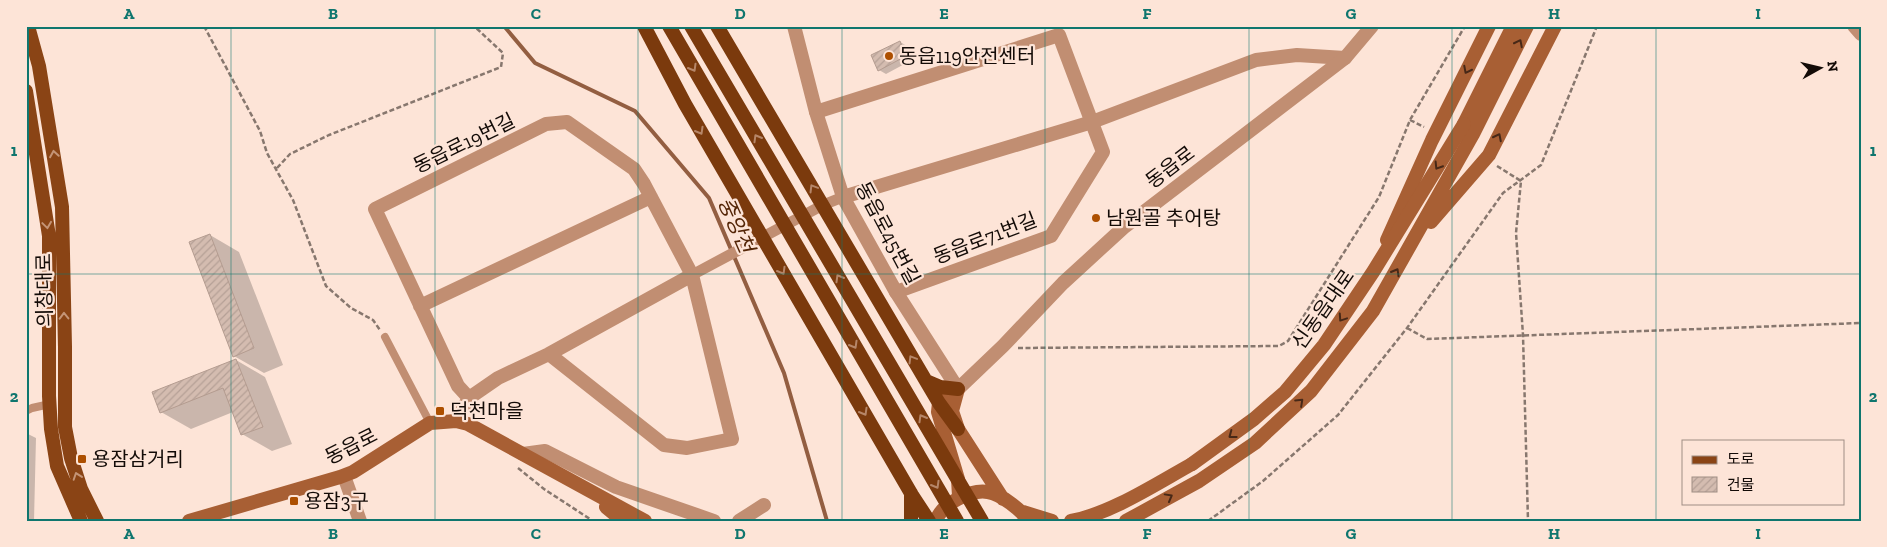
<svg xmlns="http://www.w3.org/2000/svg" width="1887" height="547" font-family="'Zilla Slab','Noto Sans KR',serif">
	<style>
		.shadow { fill: #0003 }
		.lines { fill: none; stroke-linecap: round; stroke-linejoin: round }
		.stream { stroke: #935e41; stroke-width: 4 }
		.building { fill: url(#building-hatch); stroke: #b49c90 }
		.path { stroke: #87776e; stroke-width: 2.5; stroke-dasharray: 5 2.5; stroke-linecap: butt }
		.service { stroke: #c18e72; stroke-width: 8 }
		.pedestrian { stroke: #c18e72; stroke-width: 11 }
		.minor { stroke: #c18e72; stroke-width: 14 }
		.tertiary { stroke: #c18e72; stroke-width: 14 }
		.secondary { stroke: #a85f34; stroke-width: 14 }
		.primary { stroke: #8a4415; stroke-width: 14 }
		.trunk { stroke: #7b3a0d; stroke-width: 14 }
		.secondary-bridge { stroke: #a85f34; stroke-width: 14 }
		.trunk-bridge { stroke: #7b3a0d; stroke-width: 14 }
		.oneway { stroke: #472817 }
		.oneway2 { stroke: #b68668 }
		.oneway3 { stroke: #c49476 }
		.grid { fill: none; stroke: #0f766e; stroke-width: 1; stroke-opacity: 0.55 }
		.poi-dot { fill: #ad4f00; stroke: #fde4d7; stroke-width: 2 }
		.labels { text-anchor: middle; stroke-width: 4.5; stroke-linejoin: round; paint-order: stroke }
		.poi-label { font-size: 20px; fill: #130b07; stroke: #fde4d7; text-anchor: start }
		.street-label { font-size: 20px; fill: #130b07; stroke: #fde4d7 }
		.water-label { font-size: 21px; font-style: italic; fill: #542506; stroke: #fde4d7 }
		.neatline { fill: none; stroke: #0f766e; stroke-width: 2 }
		.grid-label { font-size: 16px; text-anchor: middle; font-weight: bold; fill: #0f766e }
	</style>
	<defs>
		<pattern id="building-hatch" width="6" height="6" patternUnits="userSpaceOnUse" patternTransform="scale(1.25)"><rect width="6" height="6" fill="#d4bcb0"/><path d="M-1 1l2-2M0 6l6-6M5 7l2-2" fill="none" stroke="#b5a096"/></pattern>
	</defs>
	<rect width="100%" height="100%" fill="#fde4d7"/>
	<path class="shadow" d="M900,42L907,46L912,60L886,74L879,70Z
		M210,235L239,252L283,365L264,373L234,356Z
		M236,360L265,377L292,444L272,451L242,434L233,412L191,429L161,412Z
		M26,433L36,438L34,521H26Z"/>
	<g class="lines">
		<path class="stream" d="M504,26L535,63L635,111L709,198L784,373L827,521"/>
	</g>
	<path class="building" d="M900,41L906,56L878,71L871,55Z
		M210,234L254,348L233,357L189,242Z
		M236,359L263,427L241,435L223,388L160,413L152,392Z"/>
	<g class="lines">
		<path class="path" d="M204,26L260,131L267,153L293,200L326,286L351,308L373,320L380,330
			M1410,120L1424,127
			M1497,166L1521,181L1516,233L1523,335L1528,521
			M277,168L290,154L329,135L501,67L503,53L474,26
			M1407,328L1427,339L1861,323
			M1018,348L1279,346L1288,341L1379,197L1410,120L1465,26
			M518,468L544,489L593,521
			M1208,521L1263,481L1338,415L1407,328L1503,193L1541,165L1597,26"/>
		<path class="service" d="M385,337L430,423
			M26,411L32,408L50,404"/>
		<path class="pedestrian" d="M692,275L823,205L843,197"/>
		<path class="minor" d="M816,112L1059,35L1103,152L1051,236L896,292
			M843,197L1092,122L1256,60L1297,55L1345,58
			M420,306L651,197
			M469,398L458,386L375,209L546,124L567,122L634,169L644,184L692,275L732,439L687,448L664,445L549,354
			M456,421L469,398L498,378L549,354L692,275
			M523,454L545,451L616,487L714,521
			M344,476L360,521
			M739,521L764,505"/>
		<path class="tertiary" d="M794,26L816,112L843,197L896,292L958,389L1003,346L1063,283L1123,228L1345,58L1372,26
			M1854,26L1861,34"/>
		<path class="secondary" d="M1464,124L1513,26
			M1431,222L1489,155L1555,26
			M1387,240L1432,140L1489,26
			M959,496L958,479L938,412L939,403L958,389L952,411L958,429L1003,499
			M606,507L623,521
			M1023,512L1052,521
			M189,521L340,477L353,472L430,423L456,421L468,424L645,521
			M936,521C941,504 971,489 988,492C1001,494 1021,510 1029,521
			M1071,521C1110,514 1156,484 1192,464
			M1126,521L1199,481L1255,443L1311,391L1373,311L1473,134L1527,26"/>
		<path class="primary" d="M28,26L39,66L62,207L65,347V427L71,458L81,489L97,521
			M26,91L49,236V396L51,429L57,466L81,521"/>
		<path class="trunk" d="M644,26L685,104L912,495L929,521
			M717,26L926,381L939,403L958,429
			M926,381L940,387L958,389
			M911,493V521"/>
		<path class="secondary-bridge" d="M1192,464L1254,419L1285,392L1324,345L1373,272L1464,124"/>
		<path class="trunk-bridge" d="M669,26L957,521
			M691,26L982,521"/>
	</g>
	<defs><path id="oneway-chevron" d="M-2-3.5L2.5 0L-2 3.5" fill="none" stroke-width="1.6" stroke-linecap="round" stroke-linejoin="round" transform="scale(1.25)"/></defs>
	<g class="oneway">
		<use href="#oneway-chevron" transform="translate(1519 43) rotate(-63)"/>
		<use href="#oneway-chevron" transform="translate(1467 70) rotate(117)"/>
		<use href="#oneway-chevron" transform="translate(1498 137) rotate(-63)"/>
		<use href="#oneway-chevron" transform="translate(1438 166) rotate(122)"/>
		<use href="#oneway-chevron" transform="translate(1396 272) rotate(-60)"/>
		<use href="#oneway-chevron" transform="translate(1342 318) rotate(124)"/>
		<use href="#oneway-chevron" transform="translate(1300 402) rotate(-43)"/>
		<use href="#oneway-chevron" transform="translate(1232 435) rotate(143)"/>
		<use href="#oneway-chevron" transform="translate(1169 497) rotate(-29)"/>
	</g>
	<g class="oneway2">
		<use href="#oneway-chevron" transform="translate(693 68) rotate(60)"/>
		<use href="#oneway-chevron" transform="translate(700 131) rotate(60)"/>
		<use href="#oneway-chevron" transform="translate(757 138) rotate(-120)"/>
		<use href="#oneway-chevron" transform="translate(813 188) rotate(-121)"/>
		<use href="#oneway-chevron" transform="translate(782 271) rotate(60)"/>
		<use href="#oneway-chevron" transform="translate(839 278) rotate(-120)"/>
		<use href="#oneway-chevron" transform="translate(854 345) rotate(60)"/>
		<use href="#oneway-chevron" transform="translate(912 359) rotate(-121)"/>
		<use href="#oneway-chevron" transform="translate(864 412) rotate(60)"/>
		<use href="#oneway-chevron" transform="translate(922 418) rotate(-120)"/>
		<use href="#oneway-chevron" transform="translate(936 485) rotate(60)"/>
	</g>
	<g class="oneway3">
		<use href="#oneway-chevron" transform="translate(54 154) rotate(-99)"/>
		<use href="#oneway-chevron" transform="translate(47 225) rotate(82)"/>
		<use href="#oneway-chevron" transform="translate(64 316) rotate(-91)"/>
		<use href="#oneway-chevron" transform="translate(77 476) rotate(-109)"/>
	</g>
	<path class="grid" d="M231,26V521M435,26V521M638,26V521M842,26V521M1045,26V521M1249,26V521M1452,26V521M1656,26V521M26,274H1861"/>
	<g class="poi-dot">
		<circle cx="889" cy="56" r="5"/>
		<circle cx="1096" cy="218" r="5"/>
		<rect x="435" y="406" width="10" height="10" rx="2.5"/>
		<rect x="77" y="454" width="10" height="10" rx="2.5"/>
		<rect x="289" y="496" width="10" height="10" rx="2.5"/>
	</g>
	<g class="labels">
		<g class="poi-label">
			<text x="899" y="63">동읍119안전센터</text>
			<text x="1106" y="225">남원골 추어탕</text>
			<text x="450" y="418">덕천마을</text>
			<text x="92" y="466">용잠삼거리</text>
			<text x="304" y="508">용잠3구</text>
		</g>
		<g class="street-label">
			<text transform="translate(464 143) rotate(-26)" y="7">동읍로19번길</text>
			<text transform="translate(1170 167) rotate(-37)" y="7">동읍로</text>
			<text transform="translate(888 233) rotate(62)" y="7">동읍로45번길</text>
			<text transform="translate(985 238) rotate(-21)" y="7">동읍로71번길</text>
			<text transform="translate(44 290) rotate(-91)" y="7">의창대로</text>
			<text transform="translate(1323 309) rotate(-55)" y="7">신동읍대로</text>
			<text transform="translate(351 446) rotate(-27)" y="7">동읍로</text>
		</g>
		<g class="water-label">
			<text transform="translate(736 225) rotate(66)" y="7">중앙천</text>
		</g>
	</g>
	<rect width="1887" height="547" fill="none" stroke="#fde4d7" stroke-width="55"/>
	<rect x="1682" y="440" width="162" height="65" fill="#fde4d7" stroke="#9f8d84"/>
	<rect x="1692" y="456" width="25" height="8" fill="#8a4415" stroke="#9f8d84"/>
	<text x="1727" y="464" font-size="15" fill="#130b07">도로</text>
	<rect x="1692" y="477" width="25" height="15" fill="url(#building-hatch)" stroke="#9f8d84"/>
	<text x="1727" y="490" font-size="15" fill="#130b07">건물</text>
	<g transform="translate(1820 68) rotate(82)" stroke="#fde4d7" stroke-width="4" paint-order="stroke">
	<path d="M0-4L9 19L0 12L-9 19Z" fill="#130b07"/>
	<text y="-8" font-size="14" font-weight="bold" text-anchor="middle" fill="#130b07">N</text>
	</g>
	<rect x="28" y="28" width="1832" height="492" class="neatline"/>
	<g class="grid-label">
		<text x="129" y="19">A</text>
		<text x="333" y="19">B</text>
		<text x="536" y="19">C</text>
		<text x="740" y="19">D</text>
		<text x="944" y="19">E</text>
		<text x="1147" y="19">F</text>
		<text x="1351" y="19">G</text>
		<text x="1554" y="19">H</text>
		<text x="1758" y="19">I</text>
		<text x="14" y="156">1</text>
		<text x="1873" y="156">1</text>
		<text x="14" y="402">2</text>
		<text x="1873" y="402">2</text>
		<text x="129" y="539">A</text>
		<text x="333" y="539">B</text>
		<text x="536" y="539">C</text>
		<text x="740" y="539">D</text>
		<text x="944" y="539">E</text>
		<text x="1147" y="539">F</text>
		<text x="1351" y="539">G</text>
		<text x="1554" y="539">H</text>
		<text x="1758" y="539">I</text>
	</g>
</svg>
